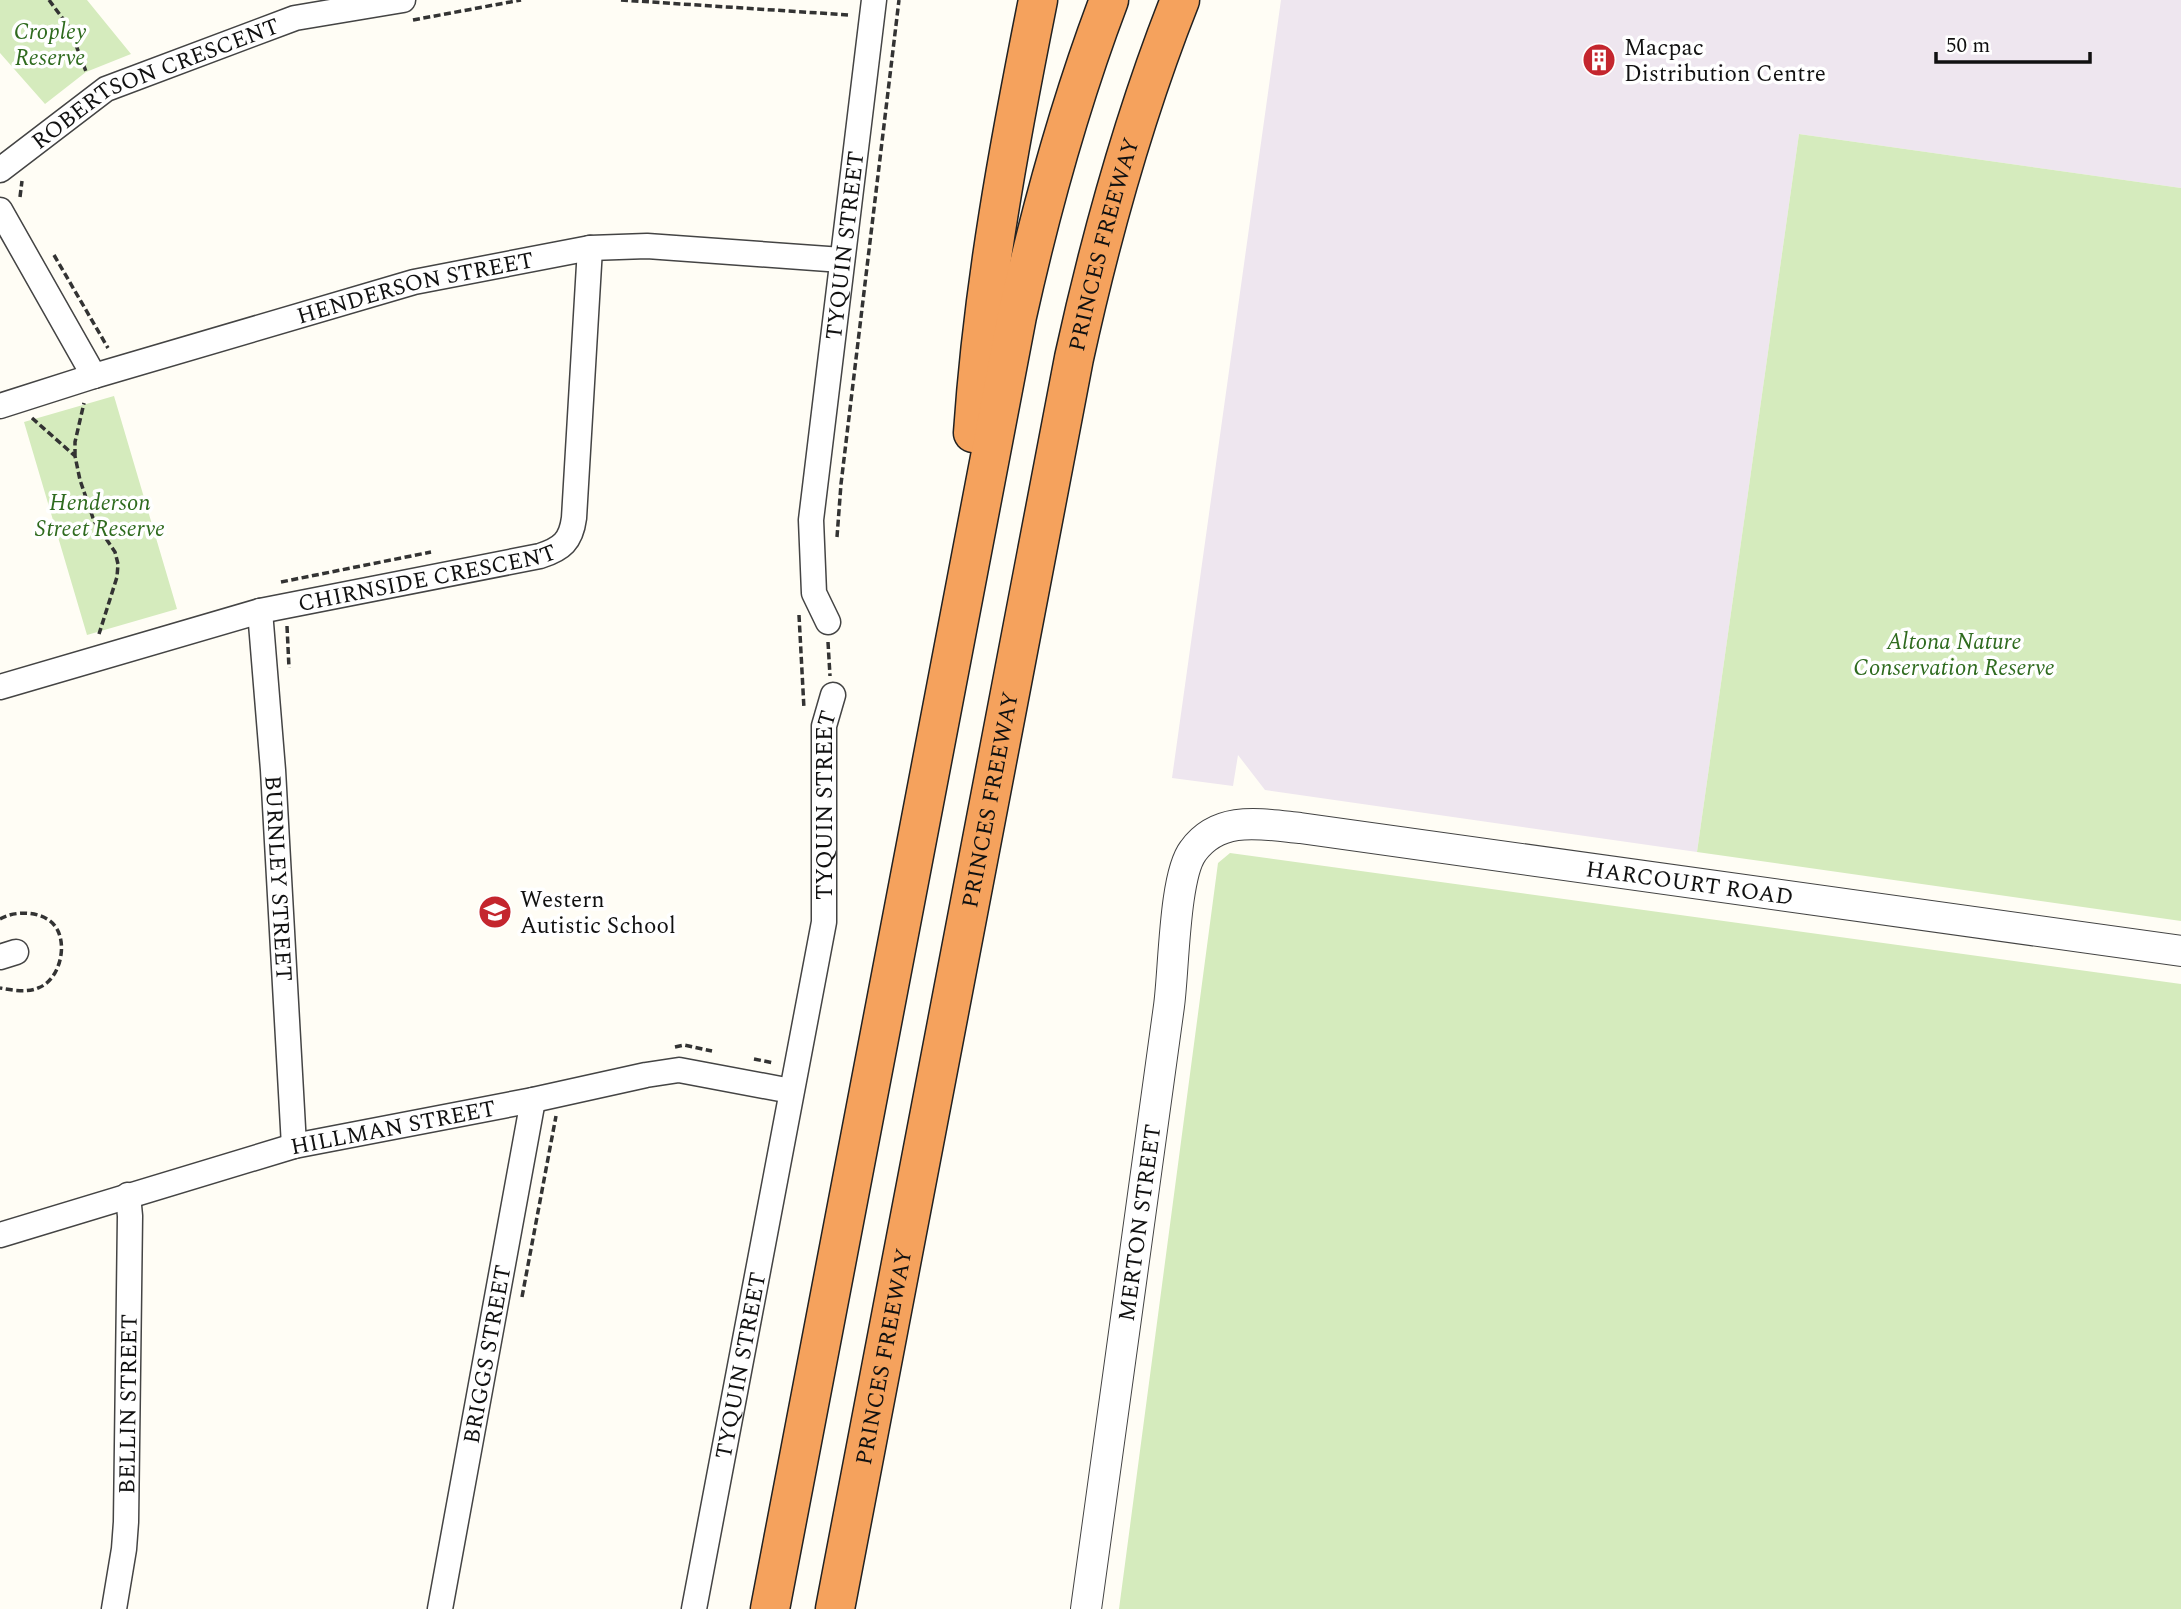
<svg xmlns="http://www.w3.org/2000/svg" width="2181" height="1609" font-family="Spectral,serif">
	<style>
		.industrial { fill: #eee6ef }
		.green { fill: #d5ebbd }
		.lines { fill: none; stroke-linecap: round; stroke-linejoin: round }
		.minor-casing { stroke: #444; stroke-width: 27 }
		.tertiary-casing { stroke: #444; stroke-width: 32 }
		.motorway-casing { stroke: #222; stroke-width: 41 }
		.path { stroke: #333; stroke-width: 3.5; stroke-dasharray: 7 3.5; stroke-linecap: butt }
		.minor { stroke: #fff; stroke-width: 24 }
		.tertiary { stroke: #fff; stroke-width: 30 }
		.motorway { stroke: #f5a25d; stroke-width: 38 }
		.labels { text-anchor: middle; stroke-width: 7; stroke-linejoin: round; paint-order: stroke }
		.park-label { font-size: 23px; font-style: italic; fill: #2f6b1f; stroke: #fff }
		.poi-label { font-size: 23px; fill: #111; stroke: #fff; text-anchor: start }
		.street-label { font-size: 23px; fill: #111; stroke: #fff }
	</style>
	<rect width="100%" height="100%" fill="#fffdf5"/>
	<path class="industrial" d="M1281,0H2181V188L1799,134L1697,852L1265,790L1238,755L1233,786L1172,778Z"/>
	<path class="green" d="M0,0H87L131,54L86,72L45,104L0,53Z
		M1799,134L2181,188V921L1697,852Z
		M114,396L177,609L87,635L24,422Z
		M1230,853L2181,984V1609H1119L1218,863Z"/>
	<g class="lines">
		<defs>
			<g id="minor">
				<path id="s1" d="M0,170L106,89L295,18L403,0"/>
				<path d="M0,210L94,376"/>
				<path id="s2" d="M0,406L94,376L414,282L590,248L647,246L842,260"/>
				<path id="s3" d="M260,611L273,770L294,1146"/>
				<path id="s4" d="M828,622L814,593L811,520L874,0"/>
				<path id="s5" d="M0,687L260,611L540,556C562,549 571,541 574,518L590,248"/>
				<path d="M0,957L16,952"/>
				<path id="s6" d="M0,1235L294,1146L533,1100L646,1075L679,1070L791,1091"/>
				<path id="s7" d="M114,1609L124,1549L126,1522L130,1216L128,1195"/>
				<path id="s8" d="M440,1609L533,1100"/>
				<path id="s9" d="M694,1609L824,922V726L833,695"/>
			</g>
			<g id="tertiary">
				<path id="s10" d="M1086,1609C1114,1408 1141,1207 1169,1006C1174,970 1174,876 1193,851C1219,815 1261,824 1300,828L2181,951"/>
			</g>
			<g id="motorway">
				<path d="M973,433C983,285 1009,145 1038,0"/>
				<path d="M770,1609L1017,316C1041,208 1070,103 1109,0"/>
				<path id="s11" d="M835,1609L1074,358C1101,235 1134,116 1180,0"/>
			</g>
		</defs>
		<use href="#minor" class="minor-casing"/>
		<use href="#tertiary" class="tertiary-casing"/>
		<use href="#motorway" class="motorway-casing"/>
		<path class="path" d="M49,0L69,27L87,74
			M621,0L849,15
			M413,20L521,0
			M20,197L22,181
			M54,255L108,348
			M32,418L75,456L80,480L94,521L115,552L118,564L117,577L99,634
			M75,456V442L84,403
			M837,537L841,484L899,0
			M281,582L431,552
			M799,615L804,709
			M287,626L289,668
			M828,642L830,676
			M0,919C17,909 49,911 58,931C67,950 58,981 38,988C27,993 12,990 0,988
			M675,1047L684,1045L712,1051
			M754,1059L774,1063
			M522,1297L556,1116"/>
		<use href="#minor" class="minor"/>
		<use href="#tertiary" class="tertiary"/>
		<use href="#motorway" class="motorway"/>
	</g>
	<defs>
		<symbol id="building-disc" viewBox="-11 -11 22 22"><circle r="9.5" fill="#c4262e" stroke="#fff"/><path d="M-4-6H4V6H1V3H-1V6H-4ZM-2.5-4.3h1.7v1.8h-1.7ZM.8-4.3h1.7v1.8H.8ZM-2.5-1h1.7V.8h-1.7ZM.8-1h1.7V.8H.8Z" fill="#fff"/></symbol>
		<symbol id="school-disc" viewBox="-11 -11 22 22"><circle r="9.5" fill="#c4262e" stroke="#fff"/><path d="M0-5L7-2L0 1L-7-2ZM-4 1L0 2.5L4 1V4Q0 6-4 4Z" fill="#fff"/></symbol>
	</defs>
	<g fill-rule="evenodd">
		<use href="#building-disc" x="1580" y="41" width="38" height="38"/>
		<use href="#school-disc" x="476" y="893" width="38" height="38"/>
	</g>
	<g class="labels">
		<g class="park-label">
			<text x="50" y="39">Cropley<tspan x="50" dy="26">Reserve</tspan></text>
			<text x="100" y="510">Henderson<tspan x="100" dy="26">Street Reserve</tspan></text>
			<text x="1954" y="649">Altona Nature<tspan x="1954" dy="26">Conservation Reserve</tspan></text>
		</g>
		<g class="poi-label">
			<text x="1624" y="55">Macpac<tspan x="1624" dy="26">Distribution Centre</tspan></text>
			<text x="520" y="907">Western<tspan x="520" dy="26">Autistic School</tspan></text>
		</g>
		<g class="street-label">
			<text dy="8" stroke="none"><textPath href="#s1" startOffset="180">ROBERTSON CRESCENT</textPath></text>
			<text dy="8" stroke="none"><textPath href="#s11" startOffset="1391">PRINCES FREEWAY</textPath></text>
			<text dy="8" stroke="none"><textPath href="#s4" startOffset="382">TYQUIN STREET</textPath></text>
			<text dy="8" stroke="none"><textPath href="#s2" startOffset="432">HENDERSON STREET</textPath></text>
			<text dy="8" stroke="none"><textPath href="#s5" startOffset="441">CHIRNSIDE CRESCENT</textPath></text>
			<text dy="8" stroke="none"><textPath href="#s11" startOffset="824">PRINCES FREEWAY</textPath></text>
			<text dy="8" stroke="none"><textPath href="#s9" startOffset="816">TYQUIN STREET</textPath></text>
			<text dy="8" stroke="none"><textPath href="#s3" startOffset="268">BURNLEY STREET</textPath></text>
			<text dy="8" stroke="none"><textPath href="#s10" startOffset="1276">HARCOURT ROAD</textPath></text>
			<text dy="8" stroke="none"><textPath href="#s6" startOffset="408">HILLMAN STREET</textPath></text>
			<text dy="8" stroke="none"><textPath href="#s10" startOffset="390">MERTON STREET</textPath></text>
			<text dy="8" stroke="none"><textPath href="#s8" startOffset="259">BRIGGS STREET</textPath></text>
			<text dy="8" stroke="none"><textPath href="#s11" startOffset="257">PRINCES FREEWAY</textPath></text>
			<text dy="8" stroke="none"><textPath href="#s9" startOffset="248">TYQUIN STREET</textPath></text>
			<text dy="8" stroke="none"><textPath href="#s7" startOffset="206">BELLIN STREET</textPath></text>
		</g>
	</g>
	<path d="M1936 52v10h154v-10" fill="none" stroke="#111111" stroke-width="3.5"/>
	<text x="1946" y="52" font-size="21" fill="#111111" stroke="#ffffff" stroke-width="5" paint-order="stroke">50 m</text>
</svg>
